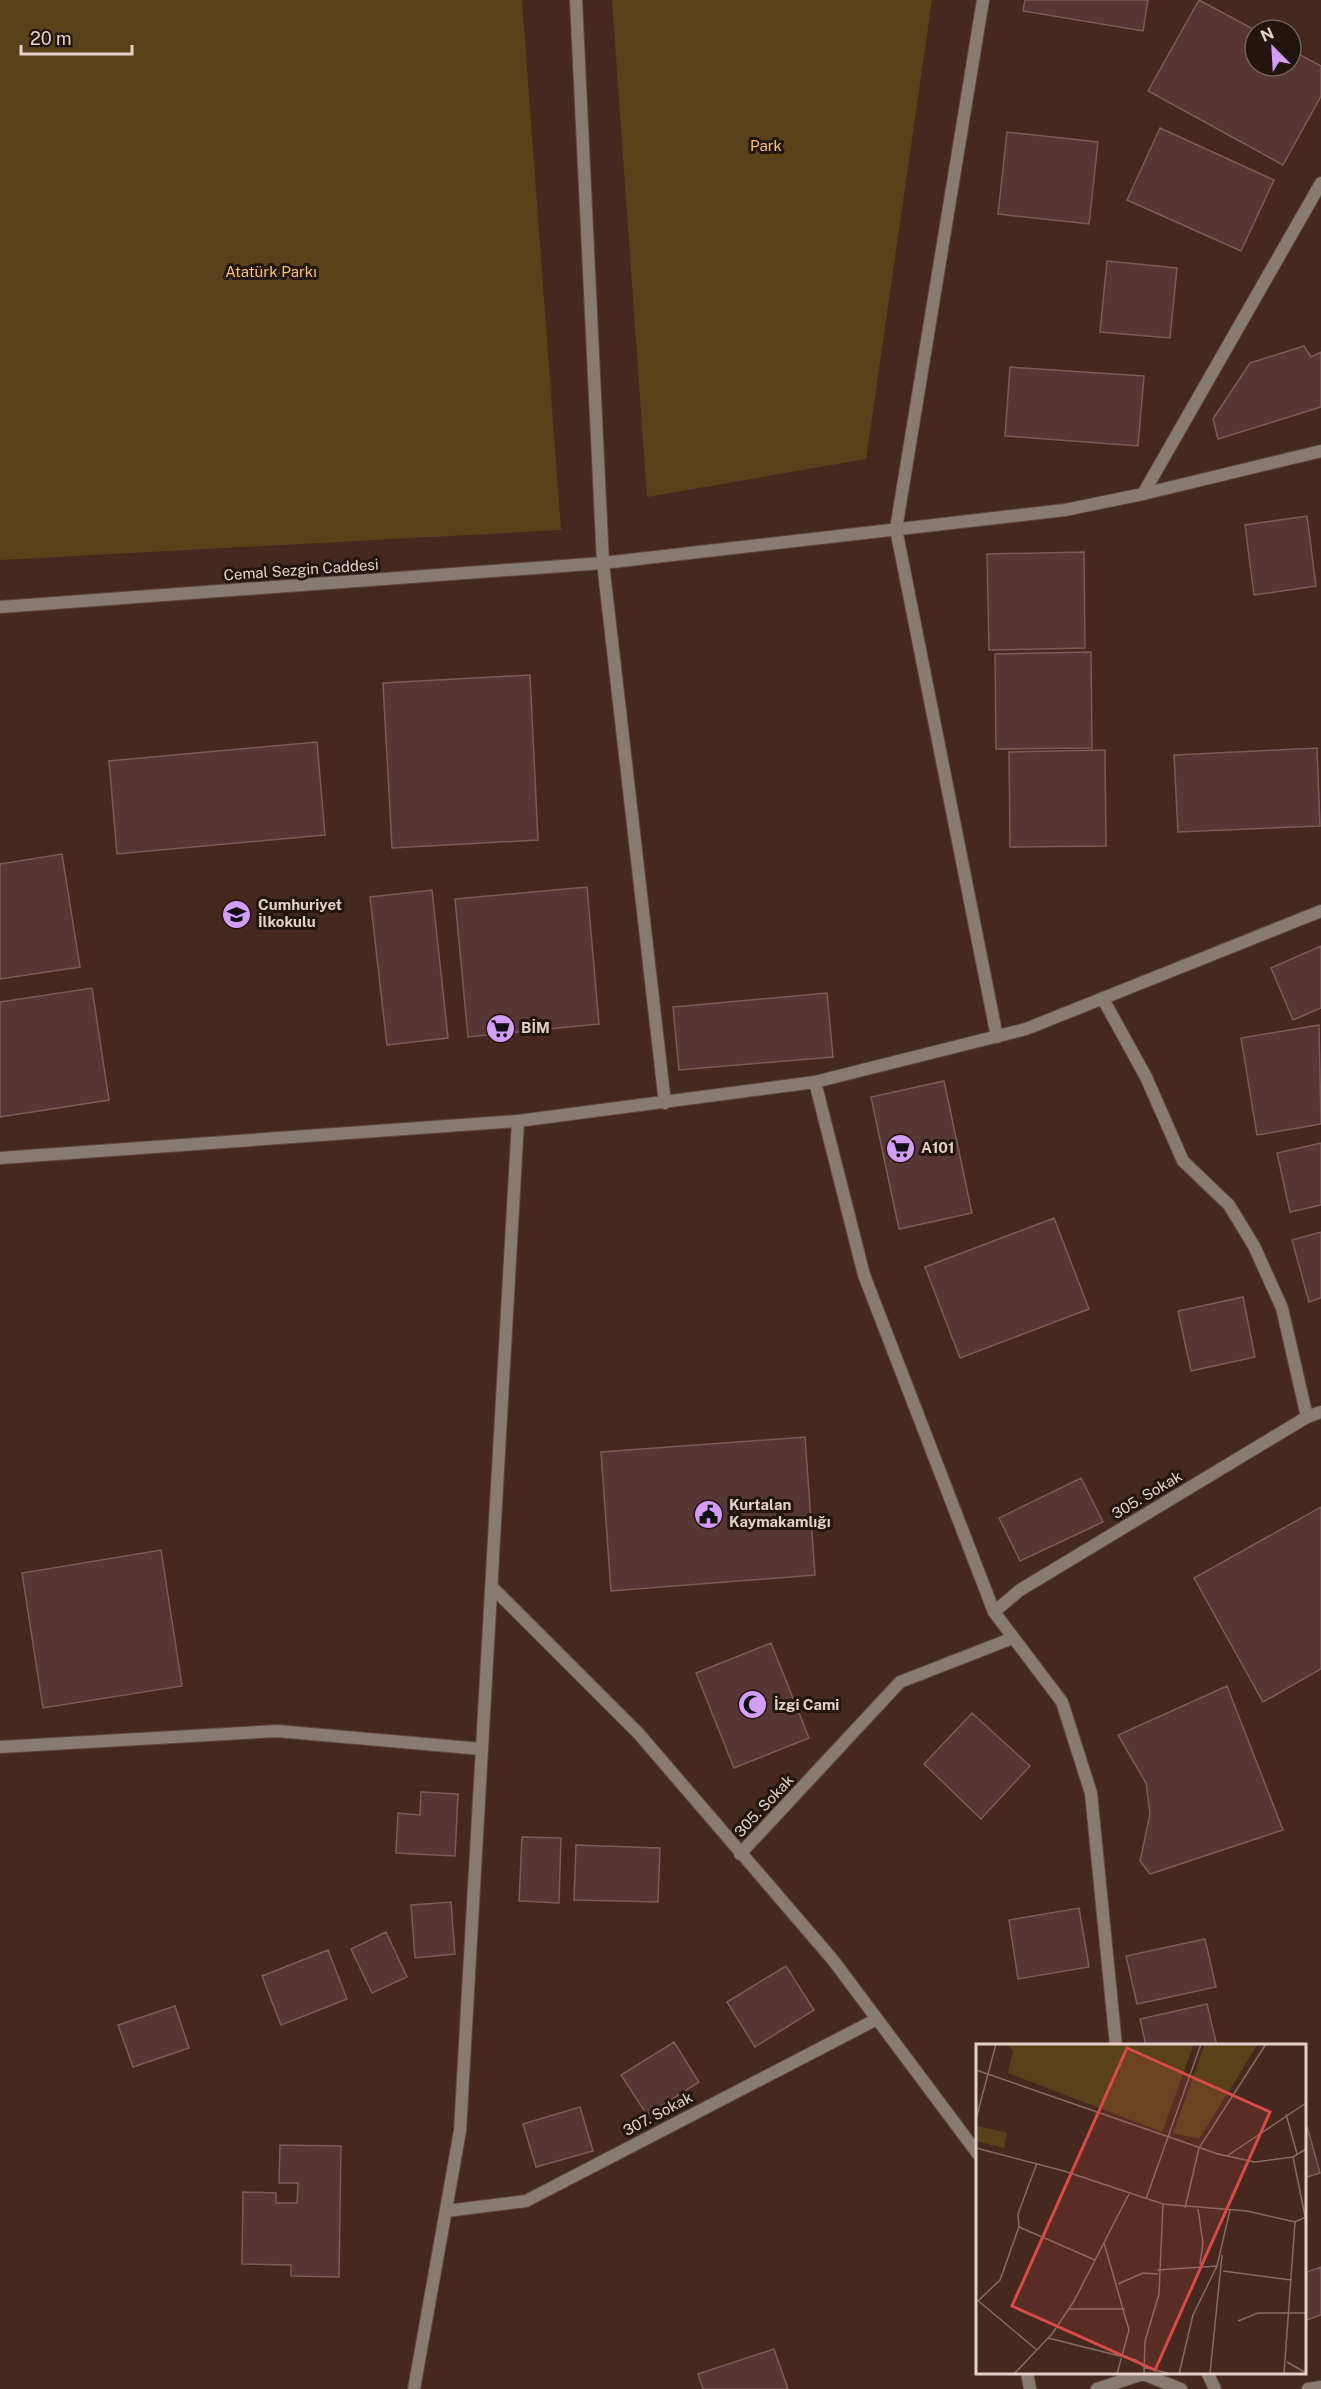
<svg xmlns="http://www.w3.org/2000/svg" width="1321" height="2389" font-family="'Public Sans',sans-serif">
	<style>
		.green { fill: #59421a }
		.building { fill: #573735; stroke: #7d5a57; stroke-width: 1.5 }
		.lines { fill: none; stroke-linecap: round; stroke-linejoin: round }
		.minor-casing { stroke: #62473d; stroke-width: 14 }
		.tertiary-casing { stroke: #62473d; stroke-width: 14 }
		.minor { stroke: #887b72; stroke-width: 12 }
		.tertiary { stroke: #887b72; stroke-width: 12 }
		.labels { text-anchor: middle; stroke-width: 6; stroke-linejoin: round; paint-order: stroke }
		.park-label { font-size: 15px; fill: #f9c266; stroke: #221510 }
		.street-label { font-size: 15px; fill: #e4d1ca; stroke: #221510 }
		.poi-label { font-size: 15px; font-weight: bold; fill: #e4d1ca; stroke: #221510; text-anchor: start }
		.inset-road { fill: none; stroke: #856c63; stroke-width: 1.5 }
		.view { fill: #d94a48; fill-opacity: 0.15; stroke: #d94a48; stroke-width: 3 }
		.inset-edge { fill: none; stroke: #e4d1ca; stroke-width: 3 }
	</style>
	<rect width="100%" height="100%" fill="#45291e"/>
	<path class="green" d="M0,0H522L561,530L0,560Z
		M612,0H932L866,459L647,497Z"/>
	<path class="building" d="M1025,0H1148L1143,31L1023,11Z
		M1199,0L1255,30V66H1291V50L1321,66V96L1283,165L1148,91Z
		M1160,128L1274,180L1241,251L1127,200Z
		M1007,132L1098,142L1089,224L998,214Z
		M1107,261L1177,268L1170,338L1100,332Z
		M1304,346L1311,357L1321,352V407L1218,439L1213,419L1250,363Z
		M1010,367L1144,376L1138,446L1005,436Z
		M1307,516L1316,586L1254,595L1245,525Z
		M1084,552L1085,648L989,650L987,554Z
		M1091,652L1092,748L996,749L995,654Z
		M530,675L538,840L392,848L383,683Z
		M317,742L325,835L117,854L109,761Z
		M1317,748L1320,826L1178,832L1174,755Z
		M1105,750L1106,846L1010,847L1009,752Z
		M62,854L80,967L0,979V864Z
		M587,887L599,1024L468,1037L455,899Z
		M432,890L448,1038L387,1045L370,897Z
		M1321,946V1008L1293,1020L1271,968Z
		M92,988L109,1100L0,1117V1002Z
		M827,993L833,1057L679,1070L673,1007Z
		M1319,1025L1321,1124L1257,1135L1241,1038Z
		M944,1081L972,1213L899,1229L871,1097Z
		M1321,1143V1205L1290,1212L1277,1153Z
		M1054,1218L1089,1309L960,1358L925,1267Z
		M1321,1232V1298L1309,1302L1292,1240Z
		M1243,1297L1255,1357L1191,1371L1178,1311Z
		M805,1437L815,1575L611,1591L601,1452Z
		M1081,1478L1103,1522L1020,1561L999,1518Z
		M1321,1507V1669L1263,1702L1194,1578Z
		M161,1550L182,1686L43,1708L22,1573Z
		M771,1643L809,1738L734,1768L696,1673Z
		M1227,1686L1283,1830L1150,1874L1140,1861L1150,1814L1146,1783L1118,1735Z
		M972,1713L1030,1766L981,1819L924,1764Z
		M421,1792L458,1794L455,1856L396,1853L398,1813L420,1815Z
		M522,1837L561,1838L559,1903L519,1901Z
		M576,1845L660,1848L658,1902L574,1900Z
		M451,1902L455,1954L415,1958L411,1905Z
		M1079,1908L1089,1967L1018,1979L1009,1920Z
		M386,1932L407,1977L372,1993L351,1949Z
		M1205,1939L1216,1987L1137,2004L1126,1956Z
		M328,1950L347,1999L281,2025L262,1976Z
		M786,1966L814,2010L755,2047L727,2002Z
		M1207,2004L1217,2046H1146L1140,2019Z
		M175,2006L189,2048L133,2067L118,2025Z
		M674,2042L699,2082L647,2115L621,2075Z
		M580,2107L593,2151L536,2167L523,2124Z
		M1304,2126H1307L1320,2173L1304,2178Z
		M280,2145L341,2146L339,2277L291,2276V2265L242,2264L243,2192L276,2193V2203H297L298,2183H279Z
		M1321,2267V2315L1304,2321V2273Z
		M774,2349L788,2389H703L698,2374Z"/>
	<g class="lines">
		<defs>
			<path id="minor" d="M983,0L896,529L997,1037
				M1143,494L1321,183
				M1103,999L1146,1077L1183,1161L1229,1205L1254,1246L1282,1308L1307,1417
				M815,1082L864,1275L994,1612L1062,1702L1091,1793L1116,2046
				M0,1158L518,1121
				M492,1587L639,1734L833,1960L978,2154
				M994,1612L1020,1590L1307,1417L1321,1412
				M0,1747L277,1731L482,1749
				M740,1854L900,1682L1013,1638
				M446,2211L526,2201L877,2019
				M1027,2372L1030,2389
				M1207,2372L1215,2389
				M1097,2389L1143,2374L1181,2389
				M1308,2389L1321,2387"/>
			<path id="tertiary" d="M576,0L603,563L665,1103
				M0,607L603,563L1065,510L1143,494L1321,451
				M414,2389L460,2131L518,1121L815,1082L1026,1029L1321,911"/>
		</defs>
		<use href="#minor" class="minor-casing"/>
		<use href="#tertiary" class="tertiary-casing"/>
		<use href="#minor" class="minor"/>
		<use href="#tertiary" class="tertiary"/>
	</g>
	<defs>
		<symbol id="school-disc" viewBox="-11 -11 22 22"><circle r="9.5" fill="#d49cfb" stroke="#221510"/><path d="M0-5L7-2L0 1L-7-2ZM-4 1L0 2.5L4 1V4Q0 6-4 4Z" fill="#111"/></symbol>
		<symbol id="supermarket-disc" viewBox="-11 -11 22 22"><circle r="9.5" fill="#d49cfb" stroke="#221510"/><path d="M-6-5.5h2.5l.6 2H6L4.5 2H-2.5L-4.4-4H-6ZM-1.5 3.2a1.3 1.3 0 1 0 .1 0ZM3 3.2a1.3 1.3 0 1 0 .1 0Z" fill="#111"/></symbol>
		<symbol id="civic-disc" viewBox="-11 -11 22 22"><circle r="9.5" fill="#d49cfb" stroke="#221510"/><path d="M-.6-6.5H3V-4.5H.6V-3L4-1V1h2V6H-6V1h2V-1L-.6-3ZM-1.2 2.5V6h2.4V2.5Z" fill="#111"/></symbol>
		<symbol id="mosque-disc" viewBox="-11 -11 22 22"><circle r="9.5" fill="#d49cfb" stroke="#221510"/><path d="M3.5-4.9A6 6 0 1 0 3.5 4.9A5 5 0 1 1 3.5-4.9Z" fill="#111"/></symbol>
	</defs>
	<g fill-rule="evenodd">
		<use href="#school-disc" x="220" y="898" width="33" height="33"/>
		<use href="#supermarket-disc" x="484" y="1012" width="33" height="33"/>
		<use href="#supermarket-disc" x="884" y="1132" width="33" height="33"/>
		<use href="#civic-disc" x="692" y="1498" width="33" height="33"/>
		<use href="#mosque-disc" x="736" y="1688" width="33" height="33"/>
	</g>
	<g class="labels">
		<g class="park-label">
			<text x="766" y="151">Park</text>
			<text x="271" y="277">Atatürk Parkı</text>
		</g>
		<g class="street-label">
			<text transform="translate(301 570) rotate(-4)" y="5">Cemal Sezgin Caddesi</text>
			<text transform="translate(1147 1495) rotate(-31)" y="5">305. Sokak</text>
			<text transform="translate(764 1806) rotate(-47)" y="5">305. Sokak</text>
			<text transform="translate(658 2114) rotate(-28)" y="5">307. Sokak</text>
		</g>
		<g class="poi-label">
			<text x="258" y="910">Cumhuriyet<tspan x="258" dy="17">İlkokulu</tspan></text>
			<text x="521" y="1033">BİM</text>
			<text x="921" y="1153">A101</text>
			<text x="729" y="1510">Kurtalan<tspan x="729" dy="17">Kaymakamlığı</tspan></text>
			<text x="774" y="1710">İzgi Cami</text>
		</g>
	</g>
	<g transform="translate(976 2044)">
		<rect width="330" height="330" fill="#45291e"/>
		<path d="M31,0H218L186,88L32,29L37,7ZM229,0H282L223,95L197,89ZM2,82L31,89L28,104L0,97Z" fill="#59421a"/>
		<path class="inset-road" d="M0,26L242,110L279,118L317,113L330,105M310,70L321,110M0,75L20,0M0,104L88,127L187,160L271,167L319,178L330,173M251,112L330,59M317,113L330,177M61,119L42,170L43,183L119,216M170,155L225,0M209,164L223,104L290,0M222,165L227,199L224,220M128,199L153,286L141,330M181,226L241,222M247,227L315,236M142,240L167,229L182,230M0,255L61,306M2,257L24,236L43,183M93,265H149M262,277L282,269H330M72,294L160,316L168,323L195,330M311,318L330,329M38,330L76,290L98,257L153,150M168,330L169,297L183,250L187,160M203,330L217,271L241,222L254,166M234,330L246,211M308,330L319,178"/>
		<path class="view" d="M151,4L294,68L179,326L36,262Z"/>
		<rect width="330" height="330" class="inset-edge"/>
	</g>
	<g transform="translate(1273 48) rotate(336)"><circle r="28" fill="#221510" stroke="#70605a" stroke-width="1.5"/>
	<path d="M0-4.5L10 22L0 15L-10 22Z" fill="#d49cfb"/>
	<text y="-9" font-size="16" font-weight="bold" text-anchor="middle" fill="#e4d1ca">N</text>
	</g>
	<path d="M21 45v9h111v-9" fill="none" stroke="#e4d1ca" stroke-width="3"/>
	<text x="30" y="45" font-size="18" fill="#e4d1ca" stroke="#221510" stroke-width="4.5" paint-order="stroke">20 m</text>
</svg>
